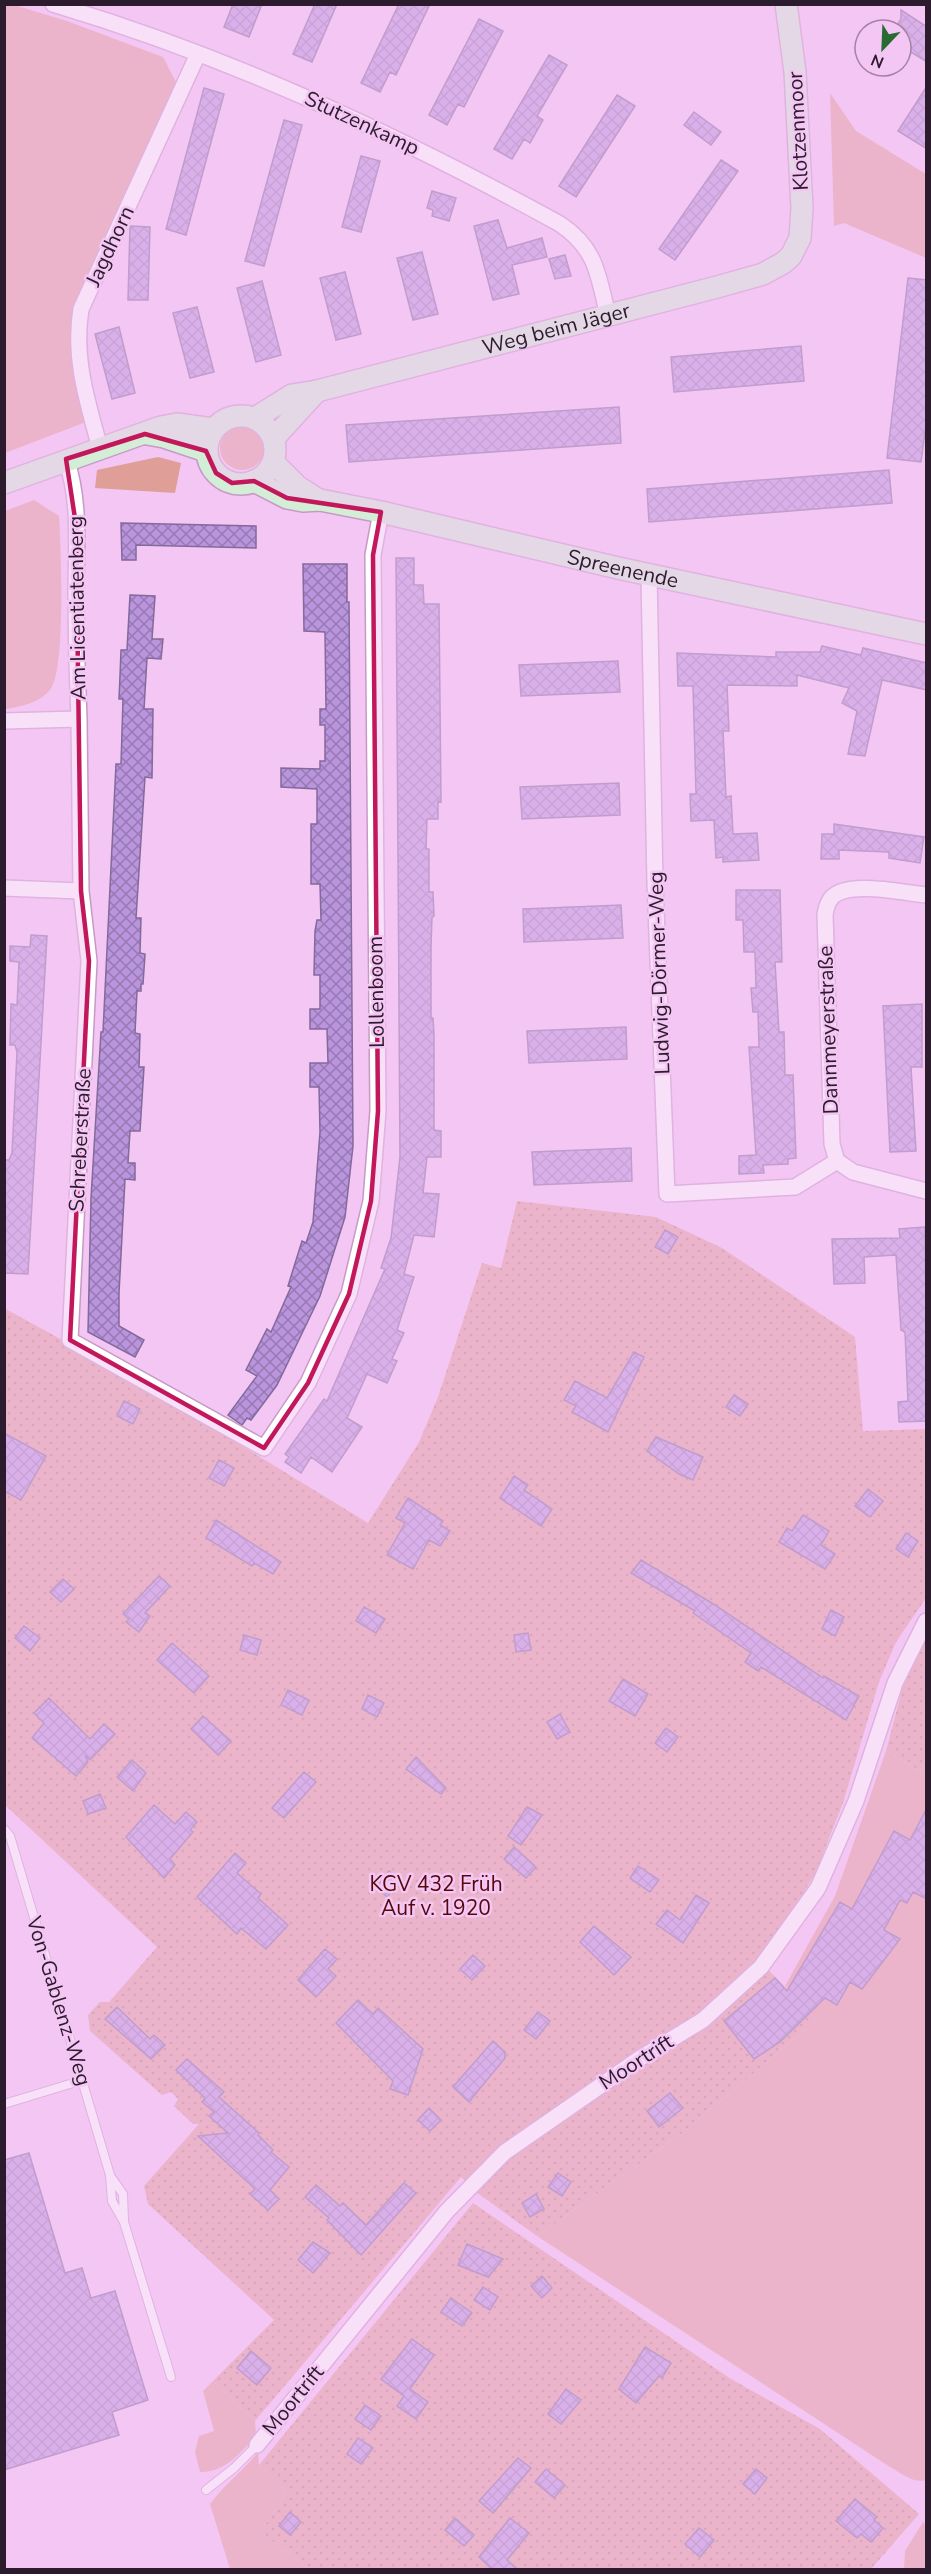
<svg xmlns="http://www.w3.org/2000/svg" width="931" height="2574" font-family="'Nunito Sans',sans-serif">
	<style>
		.green { fill: #df9e97 }
		.garden { fill: url(#garden-dots) }
		.building { fill: url(#building-cross-hatch); stroke: #826a9b; stroke-width: 1.5 }
		.lines { fill: none; stroke-linecap: round; stroke-linejoin: round }
		.lane-casing { stroke: #c79ac6; stroke-width: 10 }
		.street-casing { stroke: #c79ac6; stroke-width: 18 }
		.secondary-casing { stroke: #c79ac6; stroke-width: 24 }
		.lane { stroke: #fff; stroke-width: 8 }
		.street { stroke: #fff; stroke-width: 15 }
		.secondary { stroke: #d3edd6; stroke-width: 21 }
		.marked { fill: none; stroke: #c2185b; stroke-width: 4.5; stroke-linejoin: round }
		.labels { text-anchor: middle; stroke-width: 5; stroke-linejoin: round; paint-order: stroke }
		.street-label { font-size: 21px; fill: #2c1b2c; stroke: #f4c6f4 }
		.park-label { font-size: 21px; fill: #580709; stroke: #f4c6f4 }
	</style>
	<defs>
		<pattern id="garden-dots" width="8" height="8" patternUnits="userSpaceOnUse" patternTransform="scale(1.5)"><rect width="8" height="8" fill="#df9e97"/><path d="M2 2h.1M6 6h.1" fill="none" stroke="#b5807b" stroke-width="1.8" stroke-linecap="round"/></pattern>
		<pattern id="building-cross-hatch" width="8" height="8" patternUnits="userSpaceOnUse" patternTransform="scale(1.5)"><rect width="8" height="8" fill="#ba95de"/><path d="M0 0l8 8M0 8l8-8" fill="none" stroke="#9779b4"/></pattern>
	</defs>
	<rect width="100%" height="100%" fill="#f4c6f4"/>
	<path class="green" d="M11,4L67,21L163,57L177,84L75,305C67,346 75,382 86,422L5,453L4,5Z
		M830,93L856,131L926,174V258L844,223L834,226Z
		M220 448a22 22 0 1 1 44 0a22 22 0 1 1-44 0Z
		M158,457L181,463L175,493L95,488L97,470Z
		M34,500L59,516C61,545 66,671 50,690C39,703 20,707 5,709V511Z
		M886,1751L926,1774V2480C914,2484 901,2473 890,2467L537,2236L681,2134L817,2020L785,1986L835,1896Z
		M213,2381L255,2421L256,2436C241,2452 225,2473 200,2472L195,2452L199,2436L214,2431L203,2391Z
		M258,2452L259,2465L287,2492L260,2532L310,2569H230L210,2504C224,2485 243,2471 258,2452Z
		M923,2522L926,2525V2569H904L905,2551Z"/>
	<path class="garden" d="M517,1201L656,1217L722,1248L855,1337L863,1431L926,1429V1598L896,1642L879,1682L843,1803L815,1874L774,1941L758,1959L817,2020L681,2134L537,2236L480,2195L461,2177L255,2421L213,2381L274,2320L148,2204L144,2186L199,2124H193L174,2106L178,2099L171,2092L162,2095L90,2031L88,2015L100,2002H109L157,1947L5,1805L4,1308L126,1375L368,1523L419,1442L438,1397L482,1263L501,1268Z
		M926,1638V1774L886,1751L903,1686Z
		M473,2203L731,2379L820,2429L919,2514L871,2569H310L260,2532L287,2492L259,2465Z"/>
	<path class="building" d="M233,4H262L249,37L224,27Z
		M315,4H337L312,62L293,54Z
		M399,4H430L396,75L390,72L380,92L361,83Z
		M901,10L927,27V62L901,46V30H894L901,19Z
		M479,19L503,31L464,107L458,104L447,125L429,115Z
		M549,55L567,65L537,116L543,120L530,143L524,139L512,159L494,149Z
		M927,86V149L898,131Z
		M204,88L224,94L186,235L166,229Z
		M617,95L635,106L576,197L559,186Z
		M694,112L721,132L711,145L684,125Z
		M284,120L302,125L264,266L245,261Z
		M361,156L380,161L361,232L342,227Z
		M721,160L738,171L675,260L659,249Z
		M432,191L456,198L449,221L432,216L433,210L427,208Z
		M498,220L507,248L542,238L547,257L512,265L519,294L493,300L474,226Z
		M130,226L150,227L148,300H128Z
		M422,252L438,314L413,320L397,258Z
		M565,255L571,276L555,279L549,259Z
		M345,272L361,334L336,340L320,278Z
		M908,278L927,280V417L921,462L887,458Z
		M262,281L281,355L256,362L237,288Z
		M197,307L214,372L190,378L173,313Z
		M119,327L135,393L112,399L95,334Z
		M801,346L804,381L674,392L671,357Z
		M619,407L621,443L349,462L346,425Z
		M889,470L892,503L649,522L647,489Z
		M121,523L256,526V548L136,545V560H122Z
		M396,558H414V585H423L424,604H439L441,802L438,801V819H427L426,849H429V892H433L434,916L432,917L431,948V1018H433L434,1035V1130L441,1131V1157H427L423,1193L439,1194L437,1213L434,1237L414,1235L404,1274L414,1277L397,1330L404,1333L392,1359L397,1361L387,1383L367,1374L347,1418L362,1427L332,1472L311,1457L301,1473L285,1462L289,1457L285,1454L324,1399L327,1401L385,1269L381,1268L391,1238L400,1157Z
		M303,564H347V602H349L353,1146L345,1217L320,1296L277,1385L251,1420L247,1418L242,1425L228,1415L257,1376L246,1370L267,1329L271,1332L291,1287L288,1286L302,1241L306,1243L313,1222L320,1132L319,1087H310V1063H328L327,1029H310V1009H320V975H314L315,931L317,920H321L320,884H311V824H317V789L281,787V768L320,769V761H325V725H320V709H326L325,632L304,631Z
		M130,595L155,596L152,639H163L161,659L147,658L144,709H153L152,778L145,777L136,918H141L140,953L145,954L143,984H141V991H137L135,1033L140,1034L139,1067H144L140,1131H130L128,1163H135V1180L125,1179L119,1293V1326L144,1340L135,1357L88,1332L91,1198L101,1032H103L116,764H121L123,699H119L120,676L121,650H127Z
		M822,646L861,655L863,648L927,663V690L882,680L865,756L848,754L857,711L842,703L849,688L797,675V686L727,685L729,731H723L726,797L731,796L733,834L757,833L759,860L723,862V857L716,858L714,820L691,821L690,794H696L693,686H678L677,653L776,657V652H820Z
		M618,661L620,692L521,696L519,665Z
		M619,783L620,815L522,819L520,787Z
		M834,824L924,837L920,863L889,858V852L839,850V859H821L822,834H834Z
		M736,890H780L782,962H775L779,1032H784L785,1075H793L796,1158L788,1159V1164L763,1165L764,1173L739,1174V1156L756,1155L749,1047H759L758,1012H753L751,988H756L755,952H744L743,920H736Z
		M621,905L623,938L524,942L523,909Z
		M31,935L47,936L28,1274L4,1273V1160H9L12,1153L17,1052L15,1045H10L11,1004L17,1005L19,962L10,961V946L30,947Z
		M922,1004V1067H911L916,1151L890,1152L883,1006Z
		M626,1027L627,1059L529,1063L527,1031Z
		M631,1148L632,1181L534,1185L532,1152Z
		M925,1227L927,1421L899,1422L898,1402L908,1401L905,1332L901,1330L896,1255L864,1257L865,1283L834,1284L832,1239L900,1238L899,1229Z
		M665,1230L678,1237L668,1254L655,1247Z
		M634,1352L644,1357L608,1432L572,1412L576,1406L564,1400L575,1381L607,1398Z
		M734,1395L748,1404L740,1416L726,1407Z
		M124,1401L140,1409L133,1424L117,1416Z
		M4,1433L46,1456L21,1500L4,1491Z
		M656,1437L703,1457L693,1480L679,1474L647,1451Z
		M219,1460L234,1468L224,1486L209,1478Z
		M514,1476L528,1485L524,1490L552,1509L541,1526L500,1498Z
		M868,1489L883,1501L870,1517L855,1506Z
		M408,1498L443,1521L440,1525L450,1531L440,1546L429,1540L413,1569L387,1555L405,1523L396,1518Z
		M803,1515L829,1531L821,1545L835,1554L825,1569L779,1542L787,1528L792,1531Z
		M216,1520L281,1562L273,1574L254,1563L252,1566L206,1538Z
		M906,1533L918,1541L908,1557L896,1549Z
		M641,1560L715,1605L823,1678L824,1676L859,1696L846,1720L761,1667L758,1671L745,1662L751,1653L693,1613L695,1611L631,1573Z
		M159,1576L170,1586L145,1613L150,1616L139,1632L126,1622L129,1619L123,1614Z
		M63,1579L74,1589L61,1602L50,1592Z
		M364,1607L385,1619L376,1633L356,1621Z
		M831,1610L844,1617L835,1636L822,1629Z
		M24,1626L40,1638L30,1651L15,1638Z
		M528,1633L531,1650L516,1652L514,1635Z
		M244,1635L261,1640L257,1655L240,1650Z
		M172,1643L209,1676L194,1693L157,1660Z
		M623,1679L648,1694L635,1716L609,1701Z
		M288,1690L309,1700L302,1715L281,1705Z
		M368,1695L384,1703L377,1717L362,1709Z
		M49,1698L90,1739L104,1724L115,1734L90,1760L85,1755L88,1762L76,1776L32,1738L44,1723L34,1713Z
		M560,1714L570,1732L557,1739L547,1722Z
		M203,1716L231,1741L218,1755L191,1729Z
		M666,1728L678,1737L667,1752L655,1743Z
		M416,1757L446,1788L441,1794L406,1769Z
		M132,1760L146,1773L133,1791L117,1777Z
		M304,1772L316,1782L284,1818L272,1808Z
		M100,1794L106,1808L88,1814L83,1801Z
		M154,1805L175,1824L186,1812L197,1822L190,1830L193,1832L170,1859L175,1865L164,1878L126,1837Z
		M527,1807L542,1815L521,1845L508,1836Z
		M927,1808V1899L913,1892L907,1903L900,1900L884,1930L900,1939L862,1989L850,1982L837,2005L825,1998L780,2042L754,2059L724,2021L775,1978L787,1991L840,1902L852,1909L894,1831L910,1840Z
		M514,1847L536,1867L526,1878L504,1859Z
		M235,1853L246,1863L237,1873L261,1894L258,1898L288,1925L266,1949L241,1928L237,1934L197,1897Z
		M638,1866L659,1880L650,1892L630,1878Z
		M389,1871L401,1880L387,1897L376,1887Z
		M696,1895L709,1903L683,1943L656,1924L667,1910L680,1920Z
		M594,1926L631,1957L614,1975L580,1942Z
		M325,1949L337,1959L328,1969L336,1976L316,1997L298,1980Z
		M473,1955L485,1966L472,1980L460,1969Z
		M358,2000L373,2014L378,2008L423,2049L408,2095L390,2089L393,2081L336,2023Z
		M117,2007L150,2039L154,2035L165,2045L151,2059L105,2019Z
		M538,2012L550,2021L536,2039L524,2030Z
		M493,2041L505,2052V2058L469,2102L453,2087Z
		M187,2059L224,2092L219,2097L259,2133L258,2135L273,2150L271,2152L289,2167L270,2190L279,2199L268,2210L250,2194L255,2189L198,2136L228,2133L209,2116L214,2112L202,2102L205,2098L176,2070Z
		M670,2093L683,2108L659,2127L647,2111Z
		M429,2108L441,2120L430,2131L418,2120Z
		M29,2153L65,2273L82,2268L91,2298L115,2291L148,2400L112,2412L119,2435L4,2470V2160Z
		M558,2173L571,2182L562,2196L548,2187Z
		M404,2183L416,2193L361,2255L327,2220L329,2218L305,2197L316,2185L340,2206L343,2203L366,2225Z
		M536,2194L544,2209L530,2217L522,2203Z
		M313,2242L330,2253L313,2273L298,2260Z
		M467,2244L503,2259L488,2277L458,2265Z
		M542,2276L552,2288L542,2298L531,2286Z
		M483,2287L498,2297L490,2310L474,2300Z
		M451,2298L472,2313L462,2326L441,2312Z
		M412,2339L434,2355L410,2389L428,2402L416,2419L397,2406L404,2396L381,2379Z
		M645,2347L671,2363L662,2378L659,2376L636,2403L619,2389Z
		M251,2351L271,2368L257,2385L237,2368Z
		M566,2389L581,2400L561,2424L548,2414Z
		M365,2405L381,2416L371,2430L355,2419Z
		M358,2438L373,2448L361,2464L347,2454Z
		M518,2458L531,2468L493,2513L479,2501Z
		M546,2469L565,2485L554,2498L535,2482Z
		M756,2469L767,2478L755,2494L743,2484Z
		M855,2499L877,2517L874,2520L883,2528L871,2542L861,2534L857,2538L836,2521Z
		M290,2512L301,2522L290,2535L279,2526Z
		M455,2518L474,2535L464,2546L445,2530Z
		M510,2518L529,2533L507,2560L518,2570H493L479,2557Z
		M699,2528L714,2540L700,2557L685,2544Z"/>
	<g class="lines">
		<defs>
			<path id="lane" d="M4,1829L10,1836L110,2175L112,2201L124,2222L171,2377
				M4,2104L83,2080
				M111,2177L123,2194L124,2221
				M206,2490L234,2468L257,2445"/>
			<path id="street" d="M53,4C231,57 398,135 560,224C597,249 598,275 608,316
				M100,448C87,401 73,357 81,309L198,54
				M649,575L655,883L667,1194L795,1187L837,1161
				M79,719L81,891L89,961L70,1340L264,1448L308,1383L349,1294L371,1201L378,1111L373,555L381,512
				M4,721L79,719C77,678 76,637 76,596C76,550 81,502 66,459
				M4,888L81,891
				M837,1161L832,1144L825,914C826,910 827,904 830,900C843,879 904,893 926,895
				M837,1161L853,1172L926,1191
				M257,2445L447,2211L505,2152L639,2059L703,2020L761,1967L818,1888L856,1801L895,1683L926,1621"/>
			<g id="secondary">
				<circle cx="241" cy="450" r="34"/>
				<path id="s1" d="M255,418L292,395L317,391L717,287L763,274L783,263L791,256L800,238L802,208L795,72L786,4"/>
				<path d="M147,434L164,437L206,451"/>
				<path d="M274,438L317,391"/>
				<path d="M273,462L297,486L319,500"/>
				<path id="s2" d="M254,481L287,498L303,501L320,500L381,512L618,568L926,634"/>
				<path d="M4,483L161,427L177,424L213,429"/>
			</g>
		</defs>
		<use href="#lane" class="lane-casing"/>
		<use href="#street" class="street-casing"/>
		<use href="#secondary" class="secondary-casing"/>
		<use href="#lane" class="lane"/>
		<use href="#street" class="street"/>
		<use href="#secondary" class="secondary"/>
	</g>
	<path d="M0 0H931V2574H0ZM145,434L206,451L216,473L232,483L254,481L287,498L381,512L373,555L378,1111L371,1201L349,1294L308,1383L264,1448L70,1340L89,961L81,891L76,525L66,459Z" fill="#f4c6f4" fill-opacity=".55" fill-rule="evenodd"/>
	<path class="marked" d="M145,434L206,451L216,473L232,483L254,481L287,498L381,512L373,555L378,1111L371,1201L349,1294L308,1383L264,1448L70,1340L89,961L81,891L76,525L66,459Z"/>
	<g class="labels">
		<g class="street-label">
			<text transform="translate(362 123) rotate(25)" y="7">Stutzenkamp</text>
			<text transform="translate(798 131) rotate(-93)" y="7">Klotzenmoor</text>
			<text transform="translate(110 246) rotate(-65)" y="7">Jagdhorn</text>
			<text dy="7" stroke="none"><textPath href="#s1" startOffset="316">Weg beim Jäger</textPath></text>
			<text dy="7" stroke="none"><textPath href="#s2" startOffset="381">Spreenende</textPath></text>
			<text transform="translate(77 608) rotate(-91)" y="7">Am Licentiatenberg</text>
			<text transform="translate(659 973) rotate(-92)" y="7">Ludwig-Dörmer-Weg</text>
			<text transform="translate(376 992) rotate(-91)" y="7">Lollenboom</text>
			<text transform="translate(828 1030) rotate(-92)" y="7">Dannmeyerstraße</text>
			<text transform="translate(80 1140) rotate(-87)" y="7">Schreberstraße</text>
			<text transform="translate(59 2001) rotate(73)" y="7">Von-Gablenz-Weg</text>
			<text transform="translate(636 2062) rotate(-33)" y="7">Moortrift</text>
			<text transform="translate(293 2400) rotate(-51)" y="7">Moortrift</text>
		</g>
		<g class="park-label">
			<text x="436" y="1891">KGV 432 Früh<tspan x="436" dy="24">Auf v. 1920</tspan></text>
		</g>
	</g>
	<rect width="931" height="2574" fill="none" stroke="#2c1b2c" stroke-width="12"/>
	<g transform="translate(883 48) rotate(203)"><circle r="28" fill="#f4c6f4" stroke="#a482a4" stroke-width="1.5"/>
	<path d="M0-4.5L10 22L0 15L-10 22Z" fill="#296a33"/>
	<text y="-9" font-size="16" font-weight="bold" text-anchor="middle" fill="#2c1b2c">N</text>
	</g>
</svg>
